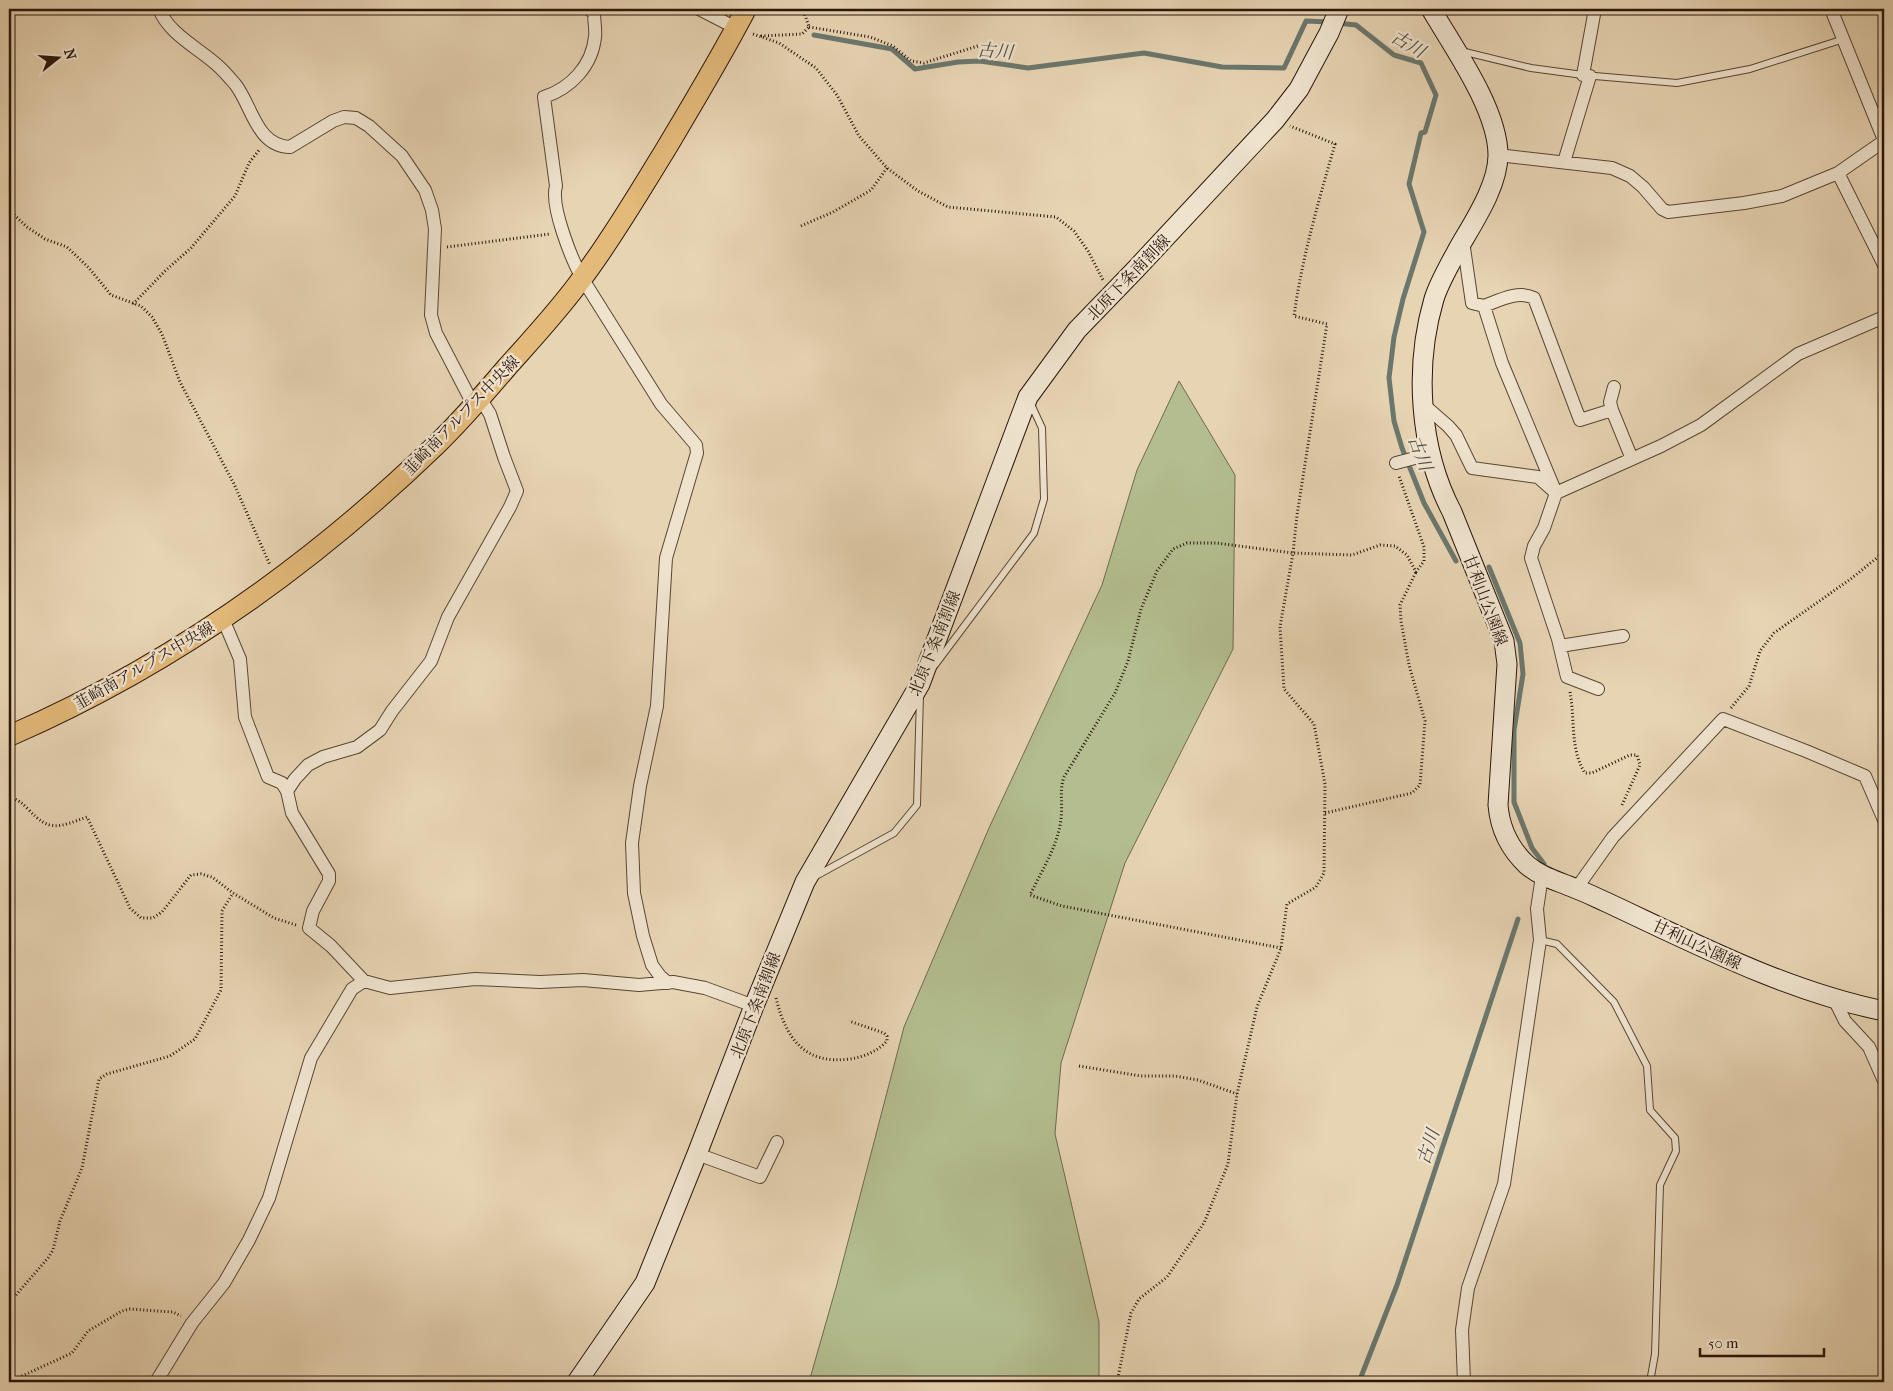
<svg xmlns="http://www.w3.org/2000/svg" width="1893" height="1391" font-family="'IM FELL French Canon','Noto Serif JP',serif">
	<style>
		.green { fill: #b3bd8f; stroke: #6e6a4d }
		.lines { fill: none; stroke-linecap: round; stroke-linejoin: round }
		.stream { stroke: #6b776d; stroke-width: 5 }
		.lane-casing { stroke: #594635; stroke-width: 8 }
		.street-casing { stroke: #594635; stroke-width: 14 }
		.secondary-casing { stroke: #2a160b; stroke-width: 21 }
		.primary-casing { stroke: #2a160b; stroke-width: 22 }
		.path { stroke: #2a160b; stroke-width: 3; stroke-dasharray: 1 2.5; stroke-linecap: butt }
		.lane { stroke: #efe3ce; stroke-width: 6 }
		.street { stroke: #efe3ce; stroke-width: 12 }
		.secondary { stroke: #efe3ce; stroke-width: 19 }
		.primary { stroke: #e4ba7a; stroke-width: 20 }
		.labels { text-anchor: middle; stroke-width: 4.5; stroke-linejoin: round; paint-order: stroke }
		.street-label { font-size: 16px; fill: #2a160b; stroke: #efe3ce }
		.water-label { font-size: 18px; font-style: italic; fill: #504f44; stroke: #efe3ce }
	</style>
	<rect width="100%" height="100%" fill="#e7d4b3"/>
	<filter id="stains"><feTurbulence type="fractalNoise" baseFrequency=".004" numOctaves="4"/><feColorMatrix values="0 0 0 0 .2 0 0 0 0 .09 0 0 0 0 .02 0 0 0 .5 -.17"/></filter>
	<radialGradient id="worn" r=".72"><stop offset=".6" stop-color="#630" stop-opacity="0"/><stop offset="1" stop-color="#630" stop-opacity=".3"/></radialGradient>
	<path class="green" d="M1179,381L1235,475L1233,649L1125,863L1061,1063L1055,1134L1099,1322V1382H809L837,1284L904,1027L989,828L1102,585L1137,470Z"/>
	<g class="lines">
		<path class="stream" d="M1337,23L1356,25L1394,55L1421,63L1436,95L1425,132L1421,133L1409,184L1424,232L1403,299L1394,337L1389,378L1394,421L1402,448L1424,503L1456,561
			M814,35L892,49L915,69L958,62L980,61L1028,68L1144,53L1222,67L1284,68L1306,21L1329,22
			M1489,567L1520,643L1523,674L1514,730V802L1532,848L1544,864
			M1359,1382L1397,1285L1518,919"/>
		<defs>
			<path id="lane" d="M1461,51L1531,68L1583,75L1677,83L1750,69L1844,39
				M935,665L1034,533L1044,499L1042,428L1030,402
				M814,877L894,833L917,805L920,695
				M1540,940L1557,944L1614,1002L1647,1066L1650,1110L1675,1138L1676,1151L1660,1185L1655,1354L1650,1382"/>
			<path id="street" d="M159,9C169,34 197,47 216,64C223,70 229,77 235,84C252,105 256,146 290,147L333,121L344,117L356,118L369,126L402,156L425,190L432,210L435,229L431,315L436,333L474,406
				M589,9L594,13C594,21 596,30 595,37C592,66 571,88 544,97L556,186C550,206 572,260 582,278L661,404L696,445L697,453L666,558L657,706L640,786L632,843L634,893L643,936L652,965L660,976L668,983
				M699,9L736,28
				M1831,9L1884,140
				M1583,75L1595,9
				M1498,155L1612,168L1630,176L1643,187L1662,209L1668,212L1744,203L1782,196L1838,173L1884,141
				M1564,162L1590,76
				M1838,173L1884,265
				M1463,241L1472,303L1484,306L1502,363L1556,493L1661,446L1701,425L1798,354L1884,317
				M1484,306C1500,300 1518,290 1534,298L1580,420L1612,410L1632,459
				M1424,405L1448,426L1456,435L1472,468L1538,477L1556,493L1544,528L1534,546L1531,558L1558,639L1567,677L1598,689
				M1612,410L1610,402L1614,387
				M1396,463L1430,454
				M223,619L240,659L245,717L268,777L282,783L287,791L292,813L329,874V881L313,911L309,928L331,946L364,981L390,988L475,979L540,982L583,980L639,985L673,982L705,988L754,1006
				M1560,646L1623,636
				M287,791L295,779L308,765L323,757L357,747L380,730L392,711L431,661L448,617L510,507L517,491L504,457L490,414L480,398
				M1576,889L1613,837L1723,719L1806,751L1865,776L1884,820
				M1834,999L1845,1021L1869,1047L1884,1081
				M697,1154L760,1177L777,1142
				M156,1382L192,1323L224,1283L249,1240L269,1198L311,1058L352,989L364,981
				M1464,1382L1462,1330L1468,1288L1504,1184L1540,940L1537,909L1542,876"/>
			<path id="secondary" d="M1431,9C1454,48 1498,110 1498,155C1498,187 1472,224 1457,251C1449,266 1439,283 1434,299C1414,367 1419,449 1452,512L1504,641L1507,664L1498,805C1500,829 1510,849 1527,865C1541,877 1558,881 1574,888C1585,892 1595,897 1606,902C1696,944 1786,991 1884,1011
				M577,1382L645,1283L697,1154L754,1006L805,882L920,684L1028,397L1077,330L1136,269L1275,120L1299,89L1329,33L1339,9"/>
			<path id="primary" d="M9,736C168,667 312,565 437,444C462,420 485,393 508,366C534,337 561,308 583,277C613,237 638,194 664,152C692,105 721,57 746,9"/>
		</defs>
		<use href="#lane" class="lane-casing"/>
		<use href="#street" class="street-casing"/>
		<use href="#secondary" class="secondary-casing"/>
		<use href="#primary" class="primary-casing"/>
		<path class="path" d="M809,27L870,37L893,46L911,61L924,63L984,44
			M753,34L779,43L816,68L837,95L859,136L887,168L918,191L948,207L1056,217L1074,231L1088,251L1103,280
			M761,36L802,34L809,27L803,9
			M9,210L27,227L45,239L67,247L89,268L111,295L141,306L152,317L162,334L180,382L234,484L270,565
			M801,226L833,212L871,190L887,168
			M447,247L550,234
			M133,304L165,271L191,248L235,196L249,163L260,149
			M1570,692C1575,718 1570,750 1585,773H1592L1630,755H1637L1640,765L1622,805
			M1731,708L1749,686L1760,651L1774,633L1852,578L1884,552
			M9,797C17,799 22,803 28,809C50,833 59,827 87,817L130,908L141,918H153L162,912L191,875L201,874L212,877L233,893L274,918L296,925
			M1325,813L1412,793L1420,785L1425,721L1409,665L1401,621L1400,605L1416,572
			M1281,948L1062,906L1030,895C1041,872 1058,846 1061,819C1063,804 1059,791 1064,777L1115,693L1128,661L1141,609L1157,571L1173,549L1187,543H1216L1293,553L1352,555L1380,545L1395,546L1407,555L1416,572L1424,561V547L1399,476
			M776,998C786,1039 805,1065 850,1059C864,1057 878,1051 887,1041V1036L884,1033L849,1021
			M1079,1066L1141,1076H1175L1198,1080L1237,1094
			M9,1303L48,1258L53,1250L60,1221L82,1168L99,1079L107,1074L170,1056L195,1039L221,990L222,911L233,893
			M9,1382L72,1353L88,1331L122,1311L130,1309L173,1312L181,1316
			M1117,1382L1131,1313L1139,1299L1167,1277L1204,1223L1228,1164L1237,1094L1257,1007L1281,948L1287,904L1316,887L1324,873L1325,784L1314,724L1284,689L1280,627L1293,553L1297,515L1327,324L1294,316C1302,257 1319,200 1335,144L1290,126"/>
		<use href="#lane" class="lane"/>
		<use href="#street" class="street"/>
		<use href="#secondary" class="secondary"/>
		<use href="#primary" class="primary"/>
	</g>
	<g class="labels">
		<g class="street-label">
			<text transform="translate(1128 277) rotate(-46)" y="6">北原下条南割線</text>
			<text transform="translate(461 415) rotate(-46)" y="6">韮崎南アルプス中央線</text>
			<text transform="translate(1486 600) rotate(69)" y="6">甘利山公園線</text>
			<text transform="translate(934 643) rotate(-68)" y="6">北原下条南割線</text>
			<text transform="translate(144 665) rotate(-30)" y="6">韮崎南アルプス中央線</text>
			<text transform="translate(1697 944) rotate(25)" y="6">甘利山公園線</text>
			<text transform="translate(755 1005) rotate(-69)" y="6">北原下条南割線</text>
		</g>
		<g class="water-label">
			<text transform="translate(1408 44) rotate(30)" y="6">古川</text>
			<text transform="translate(995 51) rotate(5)" y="6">古川</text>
			<text transform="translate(1420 453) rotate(69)" y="6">古川</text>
			<text transform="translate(1428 1147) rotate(-72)" y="6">古川</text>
		</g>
	</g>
	<rect width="1893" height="1391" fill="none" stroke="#e7d4b3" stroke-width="30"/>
	<rect x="10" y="10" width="1873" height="1371" fill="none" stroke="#2a160b" stroke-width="2.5"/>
	<rect x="15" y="15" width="1863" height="1361" fill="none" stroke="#2a160b"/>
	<g transform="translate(58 58) rotate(73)" stroke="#efe3ce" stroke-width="4" paint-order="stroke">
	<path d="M0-4L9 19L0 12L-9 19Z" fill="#2a160b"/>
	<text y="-8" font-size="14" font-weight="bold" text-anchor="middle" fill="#2a160b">N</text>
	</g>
	<path d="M1700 1348v8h124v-8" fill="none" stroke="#2a160b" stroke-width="2.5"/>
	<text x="1708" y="1348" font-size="15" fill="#2a160b" stroke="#efe3ce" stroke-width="4" paint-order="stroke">50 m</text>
	<rect width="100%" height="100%" filter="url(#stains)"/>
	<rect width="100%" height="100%" fill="url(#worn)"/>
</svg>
